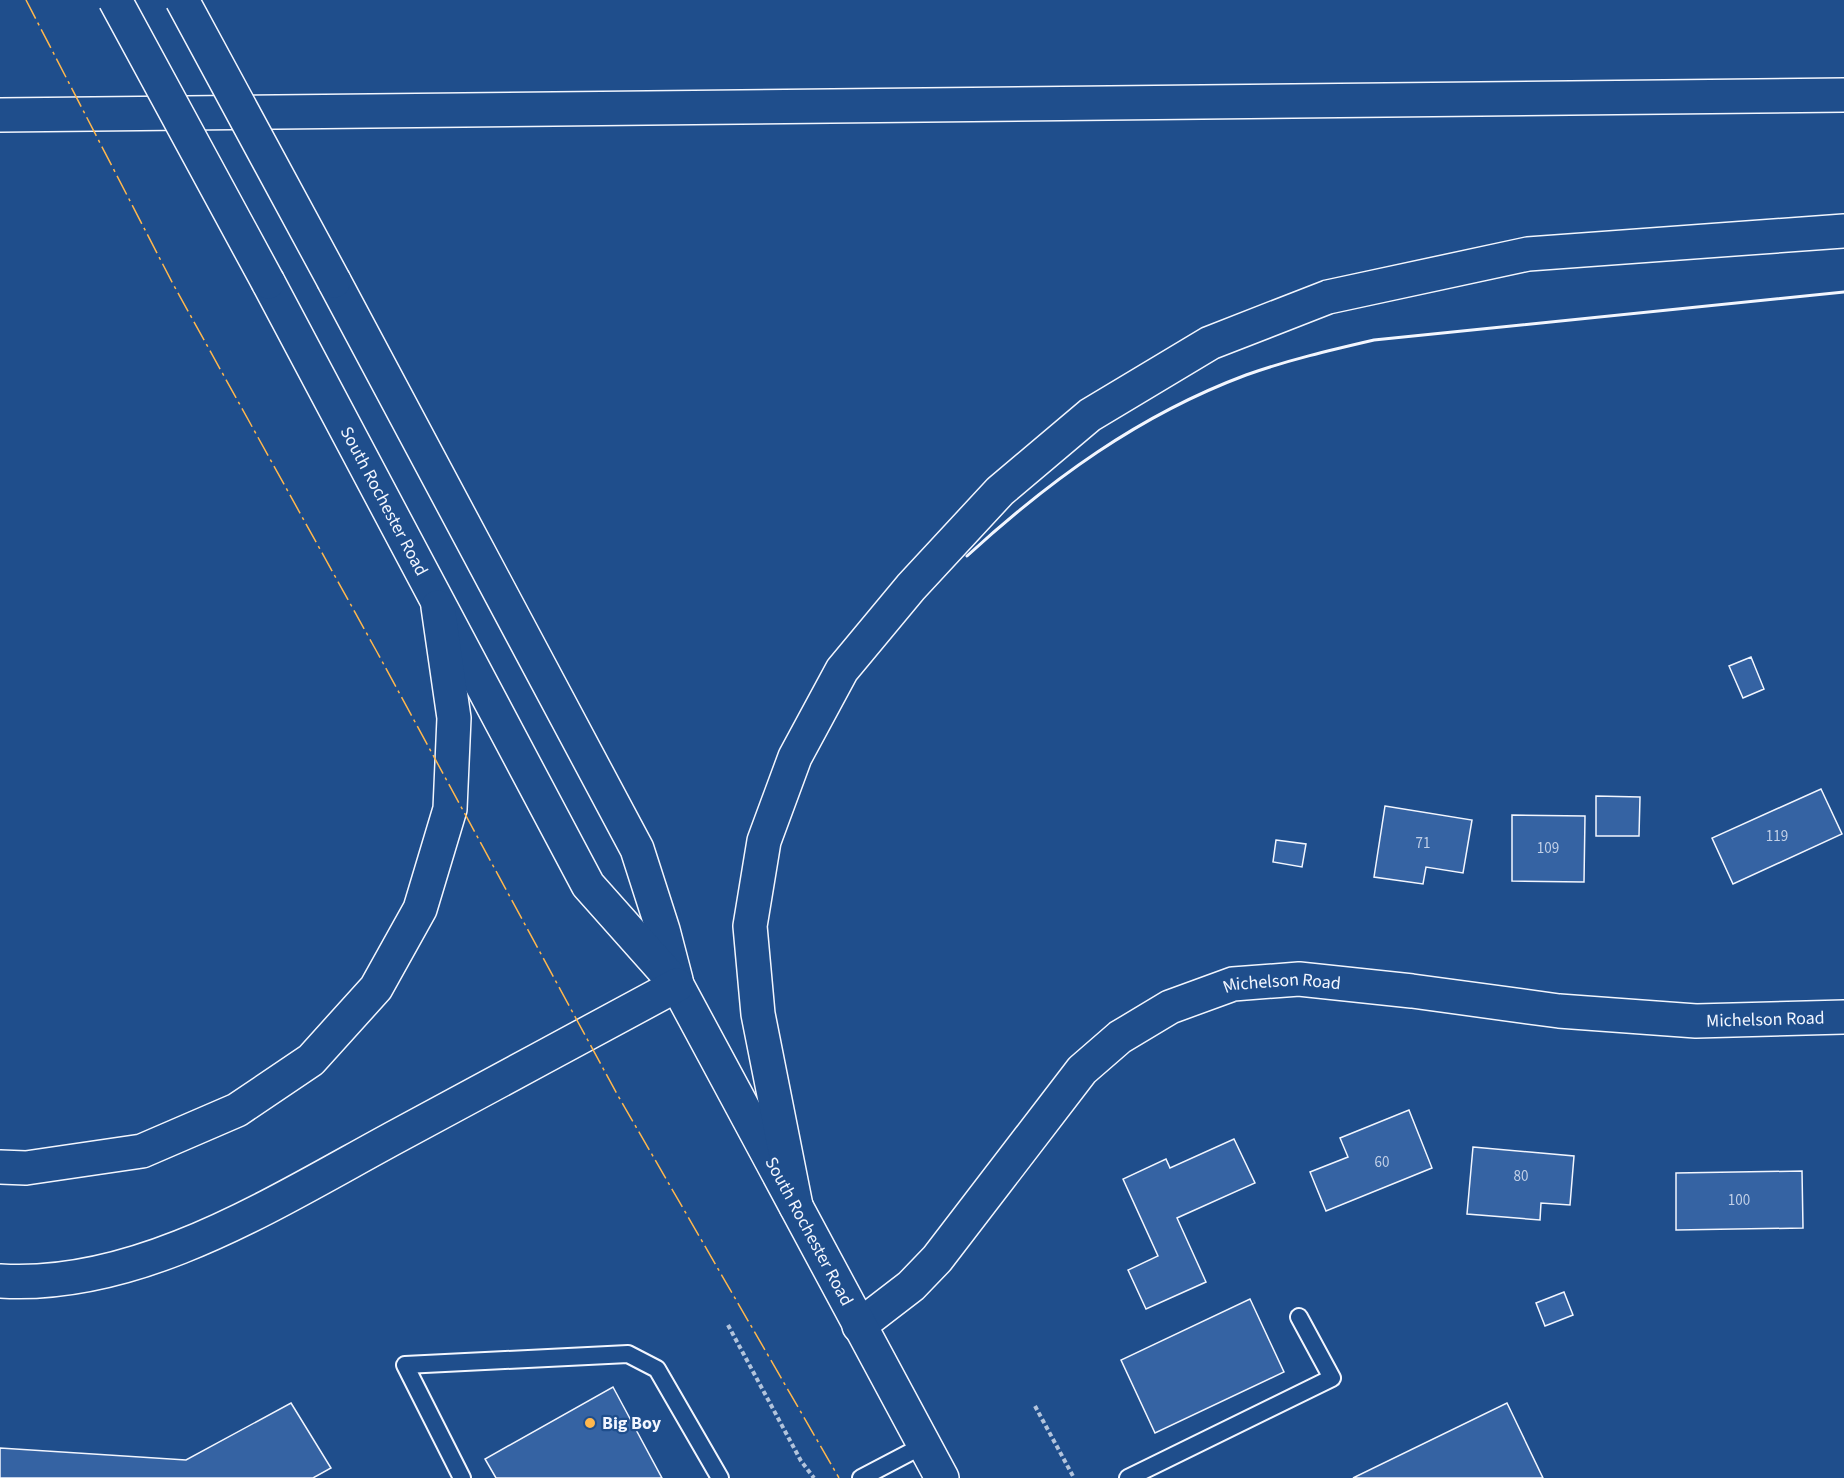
<svg xmlns="http://www.w3.org/2000/svg" width="1844" height="1478" font-family="'Source Sans 3',sans-serif">
	<style>
		.building { fill: #3563a3; stroke: #f2f6ff; stroke-width: 1.5 }
		.lines { fill: none; stroke-linecap: round; stroke-linejoin: round }
		.service-casing { stroke: #f2f6ff; stroke-width: 20 }
		.minor-casing { stroke: #f2f6ff; stroke-width: 36 }
		.primary-casing { stroke: #f2f6ff; stroke-width: 36 }
		.motorway-casing { stroke: #f2f6ff; stroke-width: 36 }
		.path { stroke: #b3c4dc; stroke-width: 4; stroke-dasharray: 4.5 3; stroke-linecap: butt }
		.service { stroke: #1f4e8c; stroke-width: 16 }
		.minor { stroke: #1f4e8c; stroke-width: 33 }
		.primary { stroke: #1f4e8c; stroke-width: 33 }
		.motorway { stroke: #1f4e8c; stroke-width: 33 }
		.primary-bridge-casing { stroke: #f2f6ff; stroke-width: 36; stroke-linecap: butt }
		.primary-bridge { stroke: #1f4e8c; stroke-width: 33 }
		.wall { stroke: #f2f6ff; stroke-width: 3 }
		.power { stroke: #ffb74d; stroke-width: 1.5; stroke-dasharray: 21 4.5 3 4.5; stroke-linecap: butt }
		.poi-dot { fill: #ffb74d; stroke: #1f4e8c; stroke-width: 2 }
		.labels { text-anchor: middle; stroke-width: 4.5; stroke-linejoin: round; paint-order: stroke }
		.number-label { font-size: 15px; fill: #c3d1e8 }
		.street-label { font-size: 18px; fill: #f2f6ff; stroke: #1f4e8c }
		.poi-label { font-size: 18px; font-weight: bold; fill: #f2f6ff; stroke: #1f4e8c; text-anchor: start }
	</style>
	<rect width="100%" height="100%" fill="#1f4e8c"/>
	<path class="building" d="M1751,657L1764,689L1743,698L1729,666Z
		M1821,789L1842,834L1733,884L1712,838Z
		M1596,796L1640,797L1639,836H1596Z
		M1385,806L1472,820L1463,873L1426,867L1423,884L1374,877Z
		M1512,815L1585,816L1584,882L1512,881Z
		M1276,840L1306,844L1302,867L1273,862Z
		M1409,1110L1432,1168L1326,1211L1310,1172L1348,1157L1340,1138Z
		M1234,1139L1255,1183L1177,1218L1206,1282L1146,1309L1128,1270L1158,1256L1123,1179L1166,1159L1170,1168Z
		M1473,1147L1574,1156L1570,1205L1541,1203L1540,1220L1467,1214Z
		M1802,1171L1803,1228L1676,1230V1173Z
		M1564,1292L1573,1315L1545,1326L1536,1303Z
		M1250,1299L1284,1372L1155,1433L1121,1360Z
		M613,1387L662,1478H496L485,1459Z
		M291,1403L331,1468L313,1478H0V1448L186,1460Z
		M1507,1403L1543,1478H1353Z"/>
	<g class="lines">
		<defs>
			<path id="service" d="M462,1478L405,1365L628,1354L657,1369L720,1478
				M861,1478L924,1445
				M1128,1478L1332,1378L1299,1317"/>
			<g id="minor">
				<path id="s1" d="M859,1326L911,1286L937,1259L1082,1070L1120,1037L1170,1007L1233,984L1299,979L1412,991L1559,1011L1696,1021L1844,1017"/>
			</g>
			<g id="primary">
				<path d="M334,281L637,849L663,930L676,980"/>
				<path id="s2" d="M268,282L588,885L677,985L942,1478"/>
			</g>
			<path id="motorway" d="M0,115L1844,95
				M0,1167L26,1168L142,1151L237,1110L311,1060L376,988L420,909L450,809L454,718L438,607
				M796,1206L758,1014L750,926L764,841L795,757L842,670L911,587L1000,491L1090,415L1210,343L1328,297L1528,254L1844,231
				M0,1281C142,1290 280,1199 401,1134C493,1084 585,1035 677,985"/>
		</defs>
		<use href="#service" class="service-casing"/>
		<use href="#minor" class="minor-casing"/>
		<use href="#primary" class="primary-casing"/>
		<use href="#motorway" class="motorway-casing"/>
		<path class="path" d="M728,1325L801,1461L814,1478
			M1035,1406L1074,1478"/>
		<use href="#service" class="service"/>
		<use href="#minor" class="minor"/>
		<use href="#primary" class="primary"/>
		<use href="#motorway" class="motorway"/>
		<defs>
			<path id="primary-bridge" d="M115,0L268,282
				M182,0L334,281"/>
		</defs>
		<use href="#primary-bridge" class="primary-bridge-casing"/>
		<use href="#primary-bridge" class="primary-bridge"/>
		<path class="wall" d="M967,556C1050,480 1139,415 1246,375C1288,360 1331,350 1374,340L1844,292"/>
		<path class="power" d="M26,0L173,284L377,652L617,1094L839,1478"/>
	</g>
	<circle class="poi-dot" cx="590" cy="1423" r="6"/>
	<g class="labels">
		<g class="number-label">
			<text x="1777" y="841">119</text>
			<text x="1423" y="848">71</text>
			<text x="1548" y="853">109</text>
			<text x="1382" y="1167">60</text>
			<text x="1521" y="1181">80</text>
			<text x="1739" y="1205">100</text>
		</g>
		<g class="street-label">
			<text dy="6" stroke="none"><textPath href="#s2" startOffset="248">South Rochester Road</textPath></text>
			<text dy="6" stroke="none"><textPath href="#s1" startOffset="566">Michelson Road</textPath></text>
			<text dy="6" stroke="none"><textPath href="#s1" startOffset="1052">Michelson Road</textPath></text>
			<text dy="6" stroke="none"><textPath href="#s2" startOffset="1096">South Rochester Road</textPath></text>
		</g>
		<g class="poi-label">
			<text x="602" y="1429">Big Boy</text>
		</g>
	</g>
</svg>
